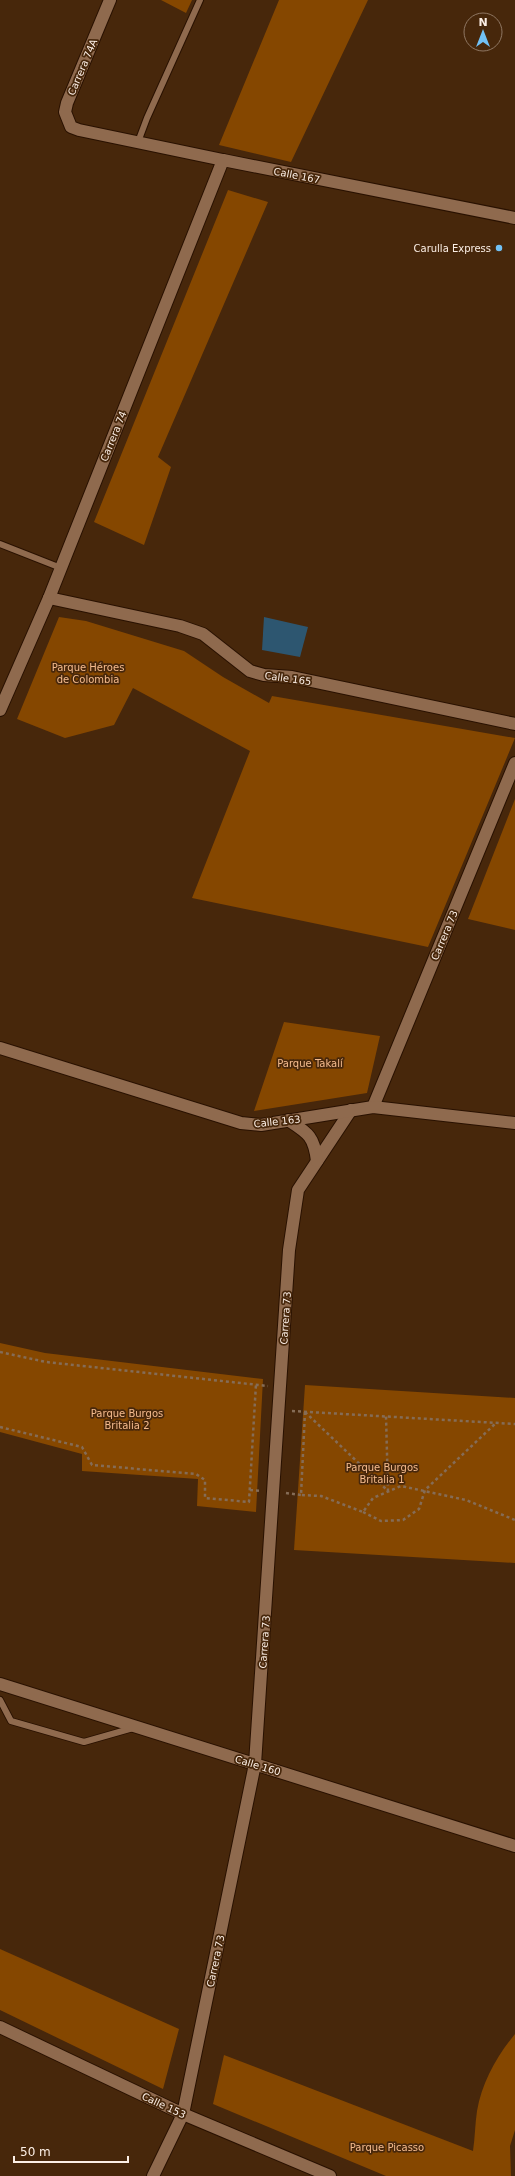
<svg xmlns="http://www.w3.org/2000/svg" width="515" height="2176" font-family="'DejaVu Sans',sans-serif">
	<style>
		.green { fill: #854700 }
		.building { fill: #2d5670 }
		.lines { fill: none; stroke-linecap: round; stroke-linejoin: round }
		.lane-casing { stroke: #291100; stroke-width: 8 }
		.street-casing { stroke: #291100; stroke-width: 14 }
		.secondary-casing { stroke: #291100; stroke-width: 14 }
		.path { stroke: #856c56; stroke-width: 2.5; stroke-dasharray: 3 3; stroke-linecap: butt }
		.lane { stroke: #8f6a4e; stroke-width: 6 }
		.street { stroke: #8f6a4e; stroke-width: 12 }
		.secondary { stroke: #8f6a4e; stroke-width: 12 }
		.poi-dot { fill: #71c1f5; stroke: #47270b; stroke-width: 1.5 }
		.labels { text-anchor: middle; stroke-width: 3.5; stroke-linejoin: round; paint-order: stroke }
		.street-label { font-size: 10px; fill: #fcefe6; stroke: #47270b }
		.poi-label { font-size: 10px; fill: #fcefe6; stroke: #47270b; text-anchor: end }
		.park-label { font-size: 10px; fill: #f5bb8e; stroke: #47270b }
	</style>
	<rect width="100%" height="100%" fill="#47270b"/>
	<path class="green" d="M161,0H192L186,13Z
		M279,0H368L291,162L219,145Z
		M228,190L268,202L158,457L171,467L144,545L94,522Z
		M59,617L86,621L184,651L223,677L269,703L272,696L515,738L428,947L192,898L250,751L133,688L114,725L65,738L17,719Z
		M515,799V930L468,919Z
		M284,1022L380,1036L367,1093L254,1111Z
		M0,1343L45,1353L263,1379L256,1512L197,1506L198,1479L82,1471V1454L0,1432Z
		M305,1385L515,1398V1563L294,1550Z
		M0,1949L179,2029L163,2089L0,2010Z
		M515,2034V2130L510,2146L511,2176H386L213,2104L224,2055L473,2151C475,2138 475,2124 477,2111C482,2082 497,2056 515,2034Z"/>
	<path class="building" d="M264,617L308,627L300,657L262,650Z"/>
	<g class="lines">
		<defs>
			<path id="lane" d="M138,142L147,118L200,0
				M0,544L61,568
				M0,1700L11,1721L84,1742L133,1728"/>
			<path id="street" d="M110,0L67,103L65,112L71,127L79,130L223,160
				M49,598L180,626L203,634L250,671L264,675L292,677L515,724
				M373,1107L515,763
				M0,1684L515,1846
				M0,2027L183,2114L330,2176
				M153,2176L183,2114L255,1764L289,1250L298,1190L351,1110"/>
			<path id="secondary" d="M0,710L49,598L223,160L515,218
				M0,1048L241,1123L261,1125L373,1107L515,1123
				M288,1120C308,1133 314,1136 317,1161"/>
		</defs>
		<use href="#lane" class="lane-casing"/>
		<use href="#street" class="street-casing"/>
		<use href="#secondary" class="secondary-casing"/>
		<path class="path" d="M0,1352L46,1362L268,1386
			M292,1411L515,1424
			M305,1412L301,1495L321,1496L363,1512L373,1498L401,1486L466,1500L515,1520
			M305,1412L388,1491L386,1416
			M0,1427L82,1447L92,1465L196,1474L205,1480V1498L249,1502L256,1384
			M250,1490L261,1491
			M286,1493L301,1495
			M363,1512L381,1521L403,1520L419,1509L425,1490L496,1423"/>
		<use href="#lane" class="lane"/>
		<use href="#street" class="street"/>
		<use href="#secondary" class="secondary"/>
	</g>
	<circle class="poi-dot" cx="499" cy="248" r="4"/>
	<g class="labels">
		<g class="street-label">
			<text transform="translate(82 67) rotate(-67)" y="4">Carrera 74A</text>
			<text transform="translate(297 175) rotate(11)" y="4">Calle 167</text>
			<text transform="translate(113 436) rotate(-68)" y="4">Carrera 74</text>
			<text transform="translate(288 678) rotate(8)" y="4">Calle 165</text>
			<text transform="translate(444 935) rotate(-67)" y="4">Carrera 73</text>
			<text transform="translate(277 1121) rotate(-6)" y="4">Calle 163</text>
			<text transform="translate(285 1318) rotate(-86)" y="4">Carrera 73</text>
			<text transform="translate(264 1642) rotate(-86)" y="4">Carrera 73</text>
			<text transform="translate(258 1765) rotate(17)" y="4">Calle 160</text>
			<text transform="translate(215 1961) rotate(-78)" y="4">Carrera 73</text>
			<text transform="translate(164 2105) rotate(25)" y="4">Calle 153</text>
		</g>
		<g class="poi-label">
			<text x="491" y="252">Carulla Express</text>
		</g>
		<g class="park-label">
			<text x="88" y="671">Parque Héroes<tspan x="88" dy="12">de Colombia</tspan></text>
			<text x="310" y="1067">Parque Takalí</text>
			<text x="127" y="1417">Parque Burgos<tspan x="127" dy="12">Britalia 2</tspan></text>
			<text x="382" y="1471">Parque Burgos<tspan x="382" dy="12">Britalia 1</tspan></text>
			<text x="387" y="2151">Parque Picasso</text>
		</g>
	</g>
	<g transform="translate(483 32)"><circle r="19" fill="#47270b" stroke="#8f7763"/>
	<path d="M0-3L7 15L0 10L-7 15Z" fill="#71c1f5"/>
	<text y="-6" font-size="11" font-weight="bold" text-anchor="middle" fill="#fcefe6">N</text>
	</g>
	<path d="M14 2156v6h114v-6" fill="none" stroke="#fcefe6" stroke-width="2"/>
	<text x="20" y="2156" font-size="12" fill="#fcefe6" stroke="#47270b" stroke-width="3" paint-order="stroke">50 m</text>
</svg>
